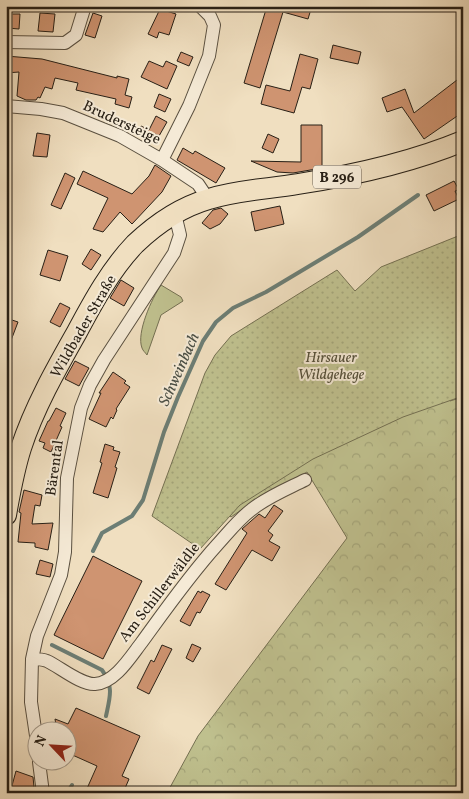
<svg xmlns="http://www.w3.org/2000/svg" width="469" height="799" font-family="Vollkorn,serif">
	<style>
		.green { fill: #bfc08e; stroke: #747052 }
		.forest { fill: url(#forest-crowns); stroke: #747052 }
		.park { fill: url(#park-dots); stroke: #747052 }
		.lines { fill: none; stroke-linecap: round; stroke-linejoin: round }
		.stream { stroke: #6c7e75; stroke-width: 4 }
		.building { fill: #cf9471; stroke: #282016 }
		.minor-casing { stroke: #5a5040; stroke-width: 14 }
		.primary-casing { stroke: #282016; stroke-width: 22 }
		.minor { stroke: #f5ead6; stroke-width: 12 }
		.primary { stroke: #f0dfc0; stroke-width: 20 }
		.labels { text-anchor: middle; stroke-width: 4; stroke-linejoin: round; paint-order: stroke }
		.shield { fill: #f5ead6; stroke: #665d50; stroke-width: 1 }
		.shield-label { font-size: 14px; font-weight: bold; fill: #282016 }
		.street-label { font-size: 15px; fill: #282016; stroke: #f5ead6 }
		.park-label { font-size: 15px; font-style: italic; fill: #55503a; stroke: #f5ead6 }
		.water-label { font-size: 16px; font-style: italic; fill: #4a4f46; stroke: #f5ead6 }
	</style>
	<defs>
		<pattern id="forest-crowns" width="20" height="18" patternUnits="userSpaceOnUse" patternTransform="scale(1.25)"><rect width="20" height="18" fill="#bfc08e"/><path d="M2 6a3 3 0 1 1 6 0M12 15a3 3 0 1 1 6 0" fill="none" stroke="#a4a57a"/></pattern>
		<pattern id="park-dots" width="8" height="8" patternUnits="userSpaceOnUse" patternTransform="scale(1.25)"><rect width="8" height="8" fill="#bfc08e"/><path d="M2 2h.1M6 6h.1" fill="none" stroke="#a4a57a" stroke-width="1.8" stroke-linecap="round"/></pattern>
	</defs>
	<rect width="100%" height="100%" fill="#f0dfc0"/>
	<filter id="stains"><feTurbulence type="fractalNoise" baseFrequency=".004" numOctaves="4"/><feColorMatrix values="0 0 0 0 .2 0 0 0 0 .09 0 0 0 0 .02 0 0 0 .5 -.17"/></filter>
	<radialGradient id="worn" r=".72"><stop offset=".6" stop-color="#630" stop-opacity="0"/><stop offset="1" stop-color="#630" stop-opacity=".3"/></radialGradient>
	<path class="green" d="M161,285L181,297L183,301L161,315L147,355C145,352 143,351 142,348C136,333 152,298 161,285Z"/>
	<path class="forest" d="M408,267L450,401L463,397V793H167L198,736L347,538L307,472L266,493L231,517L198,493Z"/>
	<path class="park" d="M463,234V396L403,417L313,459L240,505L200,549L152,516L205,373L215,355L231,336L337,270L355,291L381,267Z"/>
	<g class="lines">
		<path class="stream" d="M93,551L102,533L132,516L143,500L164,432L178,397L203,341L216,322L233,308L266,292L358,237L418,195
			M52,645L102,670C114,687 110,697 106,716
			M67,793L72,785"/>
	</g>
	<path class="building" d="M267,6H302L311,9L308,19L283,12L260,88L244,83Z
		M160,9L176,14L169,35L159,32L157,38L148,34Z
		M40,13L55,14L53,32L38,31Z
		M93,13L102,16L95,38L85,35Z
		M8,14H20L19,29L7,28Z
		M333,45L361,52L358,64L330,58Z
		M181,52L193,57L189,66L177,61Z
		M300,54L318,59L310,89L302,87L294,113L261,104L266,85L290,91Z
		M6,56L42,59L117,78V76L129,79L125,95L132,97L129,108L115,104L116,99L76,90L78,83L55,78L52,89L45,87L40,98L38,97L36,100H26L17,96L19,72L6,73Z
		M149,61L163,67L166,61L177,66L167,89L141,77Z
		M457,80L463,89V112L424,139L402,107L387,112L382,98L405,89L414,113Z
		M159,94L171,99L165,112L154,107Z
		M156,116L167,122L159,136L155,134L151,141L137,134L141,126L149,130Z
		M301,125H322V168L293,173L277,172L251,161L301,162Z
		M37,133L50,135L47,157L33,156Z
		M268,134L279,139L273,153L262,148Z
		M183,148L193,154L195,151L225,168L216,183L177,160Z
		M155,165L171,176L162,192L132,224L120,212L103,232L93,229L108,198L77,184L83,171L132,194L149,176Z
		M65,173L75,178L61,209L51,205Z
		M454,181L459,190L455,191L459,199L434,211L426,195Z
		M280,206L284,224L255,231L251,212Z
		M221,208L228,214L220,224L210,229L202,223L213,210Z
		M91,249L101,255L91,270L82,264Z
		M48,250L68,256L60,281L40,275Z
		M121,280L134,288L124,306L110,298Z
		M60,303L70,308L60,327L50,322Z
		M6,318L18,322L7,351L6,350Z
		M75,361L89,368L79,386L65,379Z
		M113,372L126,381L124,383L130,387L116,409L117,410L113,419L111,417L106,427L89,419L101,393H99Z
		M56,408L66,413L60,426L62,427L51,452L43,448L45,443L39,441L48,421H49Z
		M105,444L114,447L113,450L120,452L115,467L117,468L108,498L93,493L102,463L100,462Z
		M24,490L42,495L40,506L35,505L32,524L53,523L48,550L35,547V543L18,542L21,513L19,512Z
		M274,505L283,511L268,531L273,535L269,541L280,547L272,561L252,550L226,590L215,584L247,533L242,529L259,514L265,518Z
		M93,556L142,581L103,659L54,635Z
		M40,560L53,564L50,577L36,574Z
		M198,591L201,593L202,591L210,595L200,613L197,612L190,626L180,621Z
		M192,644L201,648L193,662L186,658Z
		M162,645L172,649L149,694L137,688L151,660L154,662Z
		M76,708L140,736L122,776L129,779L123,793H85L97,766L68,753V732H57L55,719L68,724Z
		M16,771L33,777L34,787L32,793H10Z"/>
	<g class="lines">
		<defs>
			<path id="minor" d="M6,42L65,43L76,35L85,6
				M6,106L41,109L63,113L120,136L162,160L198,184L208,199
				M162,160L189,106L209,56L214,25L210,16L200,6
				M32,659C37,659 42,659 47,661C60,667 81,685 95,684C115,683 131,656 142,642C166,609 189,576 217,545C228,533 238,520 251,510C267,497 287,489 305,480
				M38,749L31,702L32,659L37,636L61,575L65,552L67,478L81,408L90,385L104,360L174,253L180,235L175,214
				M39,762L43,793"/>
			<path id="primary" d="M6,515C10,492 14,470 21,448C34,408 56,369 77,332C93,302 111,269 135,244C156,224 181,207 209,199C238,190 268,189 298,184C355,175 410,163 463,141"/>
		</defs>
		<use href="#minor" class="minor-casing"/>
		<use href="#primary" class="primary-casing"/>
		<use href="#minor" class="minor"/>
		<use href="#primary" class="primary"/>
	</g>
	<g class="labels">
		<rect class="shield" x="313" y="165.5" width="48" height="23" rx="4"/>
		<g class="shield-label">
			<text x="337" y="182">B 296</text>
		</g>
		<g class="street-label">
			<text transform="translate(122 122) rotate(25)" y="5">Brudersteige</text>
			<text transform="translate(83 326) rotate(-60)" y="5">Wildbader Straße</text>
			<text transform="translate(54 468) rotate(-82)" y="5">Bärental</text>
			<text transform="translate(159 592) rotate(-52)" y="5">Am Schillerwäldle</text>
		</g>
		<g class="park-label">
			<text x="331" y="362">Hirsauer<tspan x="331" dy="17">Wildgehege</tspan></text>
		</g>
		<g class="water-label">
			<text transform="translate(178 369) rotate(-66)" y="6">Schweinbach</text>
		</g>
	</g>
	<rect width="469" height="799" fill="none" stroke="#f0dfc0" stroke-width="25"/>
	<rect x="8" y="8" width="454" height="784" fill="none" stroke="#282016" stroke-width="2.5"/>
	<rect x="12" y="12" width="444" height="774" fill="none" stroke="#282016"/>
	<g transform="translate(52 746) rotate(295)"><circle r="24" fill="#f5ead6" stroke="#a39989"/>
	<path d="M0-4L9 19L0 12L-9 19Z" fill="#8f2418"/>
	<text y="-8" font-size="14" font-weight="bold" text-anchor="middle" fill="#282016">N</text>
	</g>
	<rect width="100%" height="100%" filter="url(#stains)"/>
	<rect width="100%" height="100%" fill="url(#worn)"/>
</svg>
